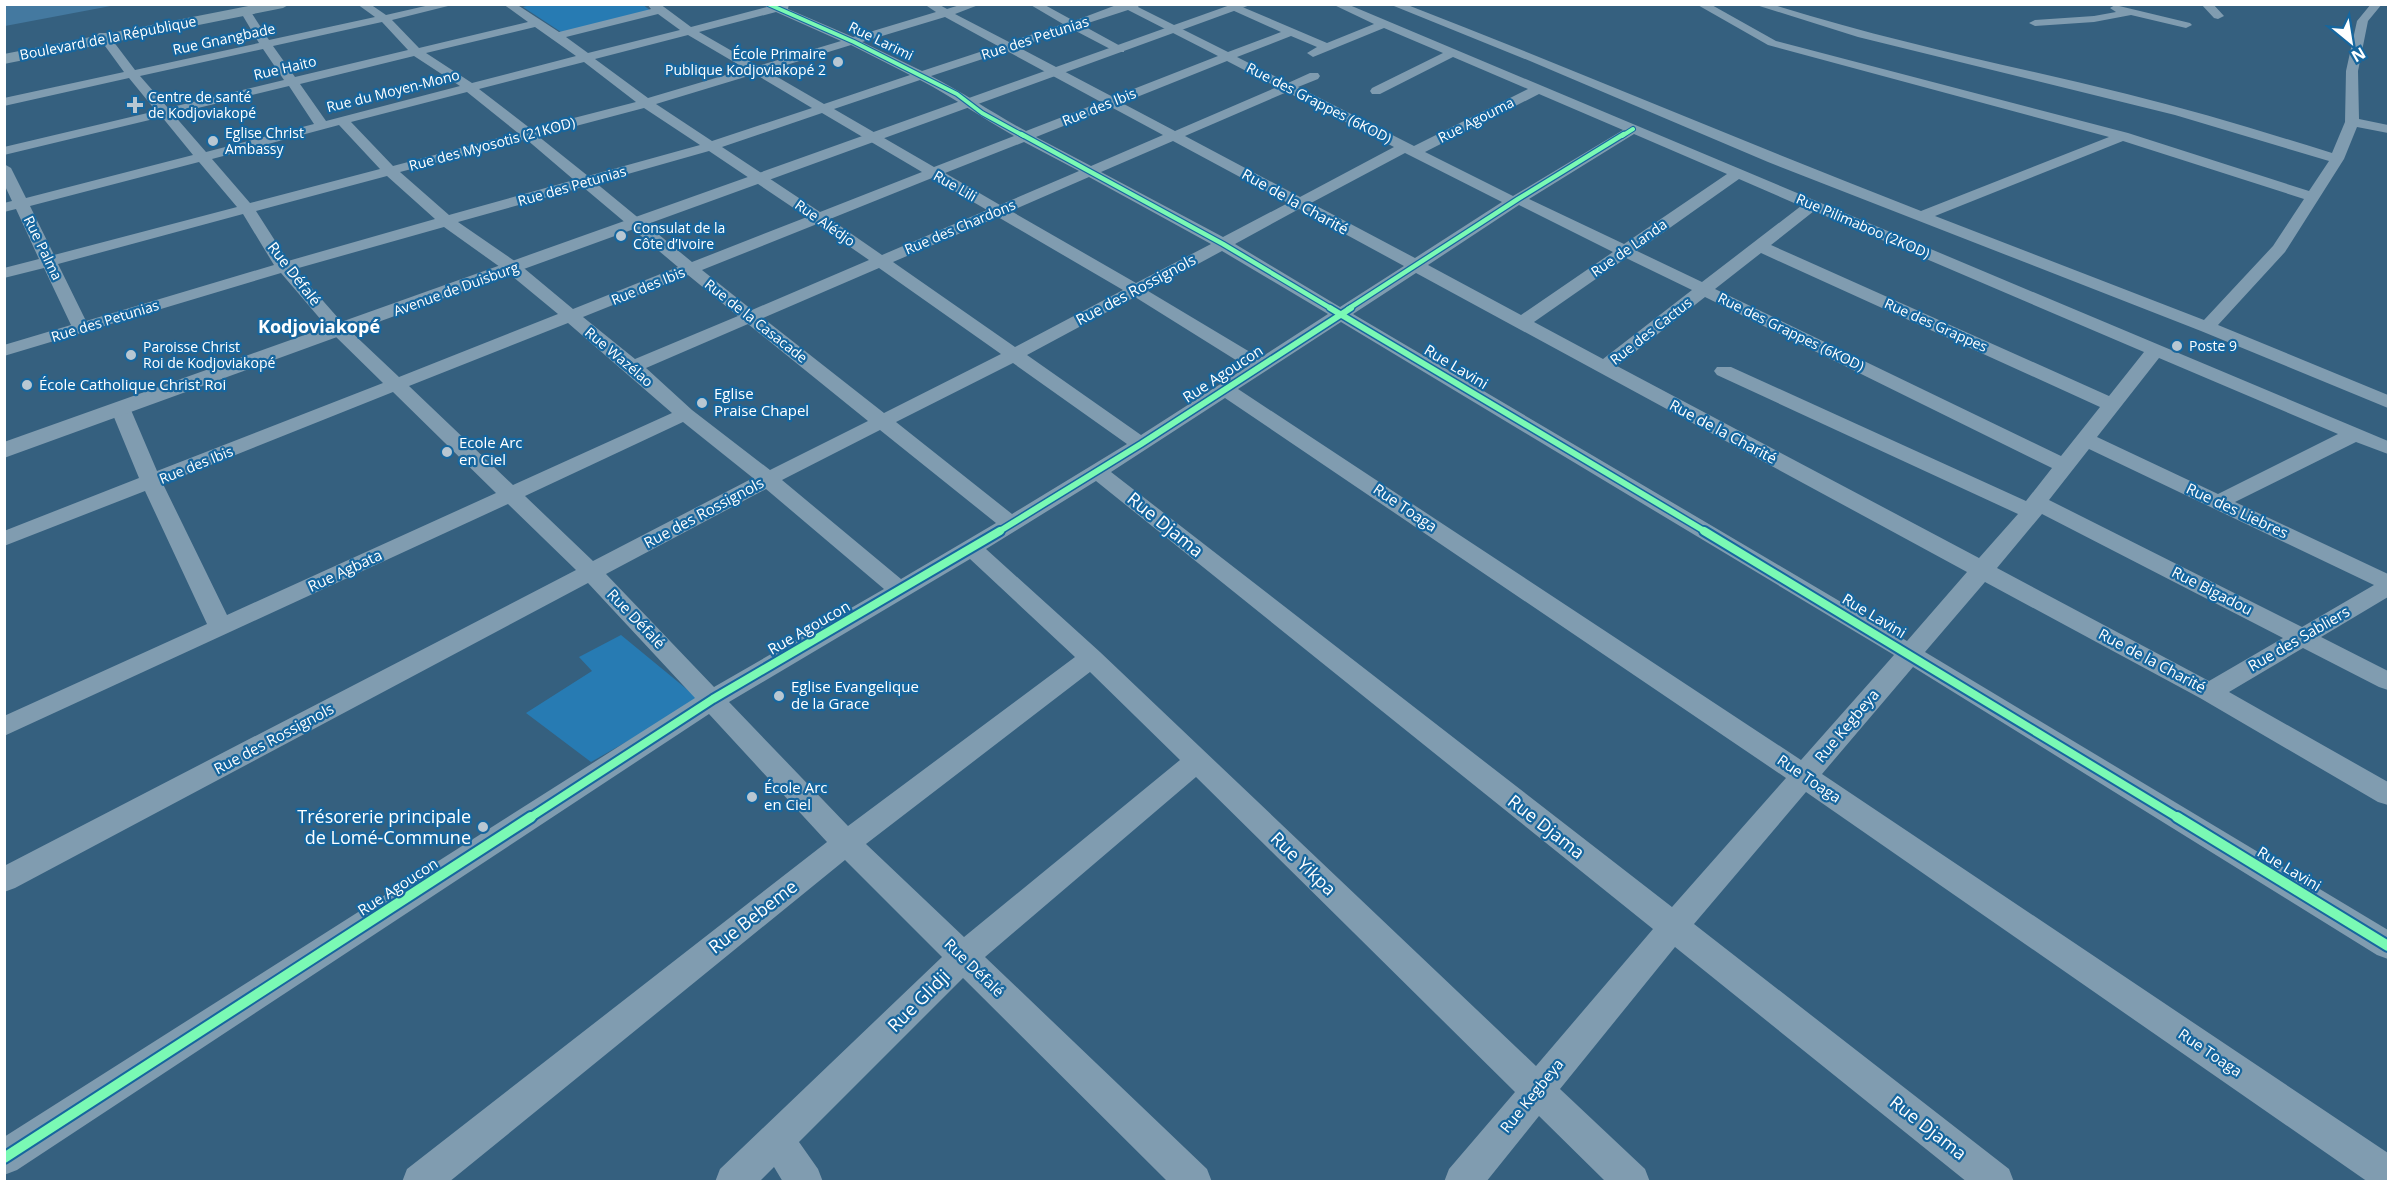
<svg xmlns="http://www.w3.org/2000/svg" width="2393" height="1186" font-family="'Open Sans',sans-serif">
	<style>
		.green { fill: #277bb3 }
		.water { fill: #4479a0 }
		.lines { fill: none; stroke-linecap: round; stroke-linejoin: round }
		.minor { fill: #809cb0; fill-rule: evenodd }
		.tertiary { fill: #809cb0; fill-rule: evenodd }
		.trunk { fill: #7f9cae; fill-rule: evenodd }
		.cycleway-far4-casing { stroke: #16669e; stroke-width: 6 }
		.cycleway-far3-casing { stroke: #16669e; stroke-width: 7 }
		.cycleway-far2-casing { stroke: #16669e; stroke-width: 9 }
		.cycleway-far1-casing { stroke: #16669e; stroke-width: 12 }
		.cycleway-casing { stroke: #16669e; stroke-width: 14 }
		.cycleway-far4 { stroke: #7af9b4; stroke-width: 4 }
		.cycleway-far3 { stroke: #7af9b4; stroke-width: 4.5 }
		.cycleway-far2 { stroke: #7af9b4; stroke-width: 6 }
		.cycleway-far1 { stroke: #7af9b4; stroke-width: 8 }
		.cycleway { stroke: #7af9b4; stroke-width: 10 }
		.poi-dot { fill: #b8c7d2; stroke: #16669e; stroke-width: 2 }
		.labels { text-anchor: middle; stroke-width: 4.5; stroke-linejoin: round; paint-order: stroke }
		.far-street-label { font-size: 14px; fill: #fff; stroke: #16669e }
		.far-poi-label { font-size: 14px; fill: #fff; stroke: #16669e; text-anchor: start }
		.street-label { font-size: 15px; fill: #fff; stroke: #16669e }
		.poi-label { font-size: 15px; fill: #fff; stroke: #16669e; text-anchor: start }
		.far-district-label { font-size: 18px; font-weight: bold; fill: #fff; stroke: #16669e }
		.near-street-label { font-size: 18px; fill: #fff; stroke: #16669e }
		.near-poi-label { font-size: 18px; fill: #fff; stroke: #16669e; text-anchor: end }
	</style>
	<rect width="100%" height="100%" fill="#35607f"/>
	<path class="green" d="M534,4H642L651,11L564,34L523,7Z
		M621,635L700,700L591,762L526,713L592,671L579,657Z"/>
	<path class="water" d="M5,4H116V5L5,26Z"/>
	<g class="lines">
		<path class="minor" d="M357,4H370L386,15L434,4H456L392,20L419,48L528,22L503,4H516L559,32L651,9L647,4H660L691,27L767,7L763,4H789L788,9L853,37L936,12L924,4H938L947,9L963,4H981L955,14L1009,42L1063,24L1029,4H1043L1074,21L1119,4H1140L1138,7L1228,52L1281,32L1232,10V6H1240L1327,43L1374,24L1332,4H1347L2388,441V454L2356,442L2235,502L2388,574V597L2321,637L2388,671V690L2379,687L2303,648L2229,692L2388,782V805L2378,802L2200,698L1985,582L1925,652L2388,930V959L2377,955L1913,667L1822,774L2388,1153V1182H2368L1806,792L1694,924L2009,1169L2014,1182H1967L1675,947L1560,1089L1645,1169L1650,1182H1606L1539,1116L1486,1182H1444L1449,1169L1515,1092L1196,777L985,957L1207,1169L1212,1182H1168L963,978L799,1142L818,1169L823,1182H783L774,1167L759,1182H715L720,1169L942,957L845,860L449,1182H402L407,1169L827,842L709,714L17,1170L4,1175V1137L695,698L588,583L15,888L4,892V866L576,570L508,504L4,736V716L207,624L145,491L4,546V531L139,478L111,410L114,406H128L131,410L157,471L383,383L334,335L281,273L4,356V345L71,325L44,268L4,278V268L39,259L16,209L4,212V203L12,201L4,184V164L11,168L26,198L193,155L162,117L4,155V147L156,111L129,78L4,106V98L124,72L97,35L99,33H107L135,70L259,43L240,11L241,9H249L269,40L375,17ZM1128,10L1218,56L1113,97L1018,47L1072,29L1116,52H1124V48L1082,25ZM776,12L841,41L758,66L699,32ZM658,14L680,30L588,53L566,37ZM945,17L998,46L922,71L862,42ZM382,22L408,50L295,77L273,46ZM535,27L576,56L472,83L426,53ZM1384,28L1443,53L1372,88L1370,91L1372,94H1380L1453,57L1528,89L1414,146L1298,87L1318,79L1320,76L1318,73H1310L1288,83L1237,57L1291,36L1317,47L1307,53L1313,57ZM688,35L746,69L648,98L595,59ZM851,45L910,75L824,104L767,71ZM263,49L284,80L168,108L140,76ZM1007,51L1101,102L1026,131C994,114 964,93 931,76ZM414,56L460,86L326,121L300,84ZM1227,61L1277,87L1175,131L1122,103ZM584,62L636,102L531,129L479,89ZM755,74L812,108L712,141L656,104ZM920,80C953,97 982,118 1014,136L934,167L834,109ZM289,86L314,124L206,152L173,114ZM467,92L518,133L393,166L351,122ZM1287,92L1394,147L1300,197L1185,136ZM1539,94L1623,130L1513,196L1425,152ZM1111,107L1163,135L1091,166L1036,137ZM644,108L700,145L588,176L538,136ZM822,113L922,172L820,212L722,147ZM339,125L380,169L250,203L212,159ZM1634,134L1727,174L1624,244L1529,199ZM526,139L574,180L449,215L400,172ZM1173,141L1288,203L1223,237L1101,172ZM1024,142L1079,171L1000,205L945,173ZM709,151L807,217L692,262L596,183ZM1405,153L1409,155L1502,202L1415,258L1311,203ZM199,162L237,207L54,255L30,206ZM387,176L435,219L288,261L256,211ZM1089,177L1211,244L1136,283L1011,211ZM932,178L987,210L882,255L830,219ZM1739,179L1801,206L1702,282L1637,251ZM583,187L678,267L573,309L519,264L458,222ZM1519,205L1613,252L1521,315L1428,265ZM1299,209L1404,266L1340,307L1235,244ZM1814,211L2144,352L2109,396L1771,245ZM243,214L274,265L86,321L58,264ZM998,217L1123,290L1015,347L893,262ZM817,224L869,260L752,310L702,270ZM444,227L507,272L558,314L399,377L346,327L295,269ZM1222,251L1328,314L1260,358L1148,291ZM1761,253L2100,407L2061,456L1715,289ZM1626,258L1692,290L1603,359L1534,322ZM879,268L1001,354L884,413L763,318ZM1416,273L1967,572L1907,641L1353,314ZM688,275L738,316L635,359L583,317ZM1135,297L1247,367L1141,435L1027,355ZM1705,297L2052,468L2026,501L1731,367H1717L1714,371L1717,375L2018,514L1979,558L1617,366ZM1341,322L1894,655L1801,760L1238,389ZM568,323L672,413L513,485L409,386ZM748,324L868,421L770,470L692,410L646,368ZM2159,358L2338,434L2218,494L2097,437ZM1013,363L1127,444L1012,514L896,422ZM393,392L496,493L227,615L163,484ZM1225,398L1786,778L1672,907L1111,472ZM683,422L753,478L593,561L525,496ZM880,430L996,523L901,579L782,480ZM2089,449L2374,585L2302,627L2049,500ZM1096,481L1653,929L1536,1066L1100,652L986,549ZM766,489L884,589L714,687L606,574ZM2042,514L2283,638L2209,681L1997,568ZM970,559L1075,657L848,826L729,702ZM1090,672L1180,760L964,937L866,844Z
			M1389,4H1405C1578,71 1748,144 1921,211L2109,137L1768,45L1696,4H1710L1776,41L2128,133L2309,191L2329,161L2175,115L1858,37L1753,4H1771C1888,41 2008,65 2127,94C2196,111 2264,132 2332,153L2345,122L2346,71L2357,21L2371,4H2382L2368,21L2358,71L2359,119L2388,125V133L2357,127L2344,159L2285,252L2218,325L2388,395V408L2201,331L1768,162L1530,61ZM2123,141L2304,199L2273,246L2204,320L1935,216Z
			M2201,4H2213L2224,16L2218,19L2214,18Z
			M2115,5L2190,23L2192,25L2186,28L2131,15L2094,22L2035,26L2029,23L2035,20L2094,16L2116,12L2110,8Z"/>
		<path class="tertiary" d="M1233,4H1253L4,458V442Z"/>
		<path class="trunk" d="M258,4H290L283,8L4,64V54Z"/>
		<defs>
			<path id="cycleway-far4" d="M768,4L854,42L957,94L982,113L1024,136
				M1622,136L1633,129"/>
			<path id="cycleway-far3" d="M1021,134L1223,244L1332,309
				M1348,309L1518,199L1624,134"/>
			<path id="cycleway-far2" d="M1330,308L1706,532
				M998,532L1141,444L1351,308"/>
			<path id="cycleway-far1" d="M1704,531L2180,819
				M528,819L713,699L1000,531"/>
			<path id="cycleway" d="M2177,817L2388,946
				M4,1158L531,817"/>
		</defs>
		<use href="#cycleway-far4" class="cycleway-far4-casing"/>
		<use href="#cycleway-far3" class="cycleway-far3-casing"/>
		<use href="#cycleway-far2" class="cycleway-far2-casing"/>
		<use href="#cycleway-far1" class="cycleway-far1-casing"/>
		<use href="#cycleway" class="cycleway-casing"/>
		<use href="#cycleway-far4" class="cycleway-far4"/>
		<use href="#cycleway-far3" class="cycleway-far3"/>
		<use href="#cycleway-far2" class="cycleway-far2"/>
		<use href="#cycleway-far1" class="cycleway-far1"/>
		<use href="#cycleway" class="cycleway"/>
	</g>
	<g class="poi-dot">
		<circle cx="838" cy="62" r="6"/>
		<path d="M132 96h6v6h6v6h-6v6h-6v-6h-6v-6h6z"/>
		<circle cx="213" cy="141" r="6"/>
		<circle cx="621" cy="236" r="6"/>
		<circle cx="2177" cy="346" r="6"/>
		<circle cx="131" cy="355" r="6"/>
		<circle cx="27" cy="385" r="6"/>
		<circle cx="702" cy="403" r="6"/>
		<circle cx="447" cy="452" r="6"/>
		<circle cx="779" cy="696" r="6"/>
		<circle cx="752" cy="797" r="6"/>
		<circle cx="483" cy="827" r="6"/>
	</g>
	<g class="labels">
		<g class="far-street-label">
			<text transform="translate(108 38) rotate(-11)" y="5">Boulevard de la République</text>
			<text transform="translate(1035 38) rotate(-18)" y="5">Rue des Petunias</text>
			<text transform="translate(224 39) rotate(-12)" y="5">Rue Gnangbade</text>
			<text transform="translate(881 41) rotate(26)" y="5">Rue Larimi</text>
			<text transform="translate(285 68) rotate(-13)" y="5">Rue Haito</text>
			<text transform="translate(393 91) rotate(-14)" y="5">Rue du Moyen-Mono</text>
			<text transform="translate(1319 103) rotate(27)" y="5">Rue des Grappes (6KOD)</text>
			<text transform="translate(1099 107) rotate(-22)" y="5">Rue des Ibis</text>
			<text transform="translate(1476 120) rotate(-27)" y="5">Rue Agouma</text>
			<text transform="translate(492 144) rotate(-15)" y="5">Rue des Myosotis (21KOD)</text>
			<text transform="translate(572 186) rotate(-16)" y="5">Rue des Petunias</text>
			<text transform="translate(955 186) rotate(30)" y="5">Rue Lili</text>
			<text transform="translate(825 223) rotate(35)" y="5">Rue Alédjo</text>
			<text transform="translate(1863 226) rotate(23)" y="5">Rue Pilimaboo (2KOD)</text>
			<text transform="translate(960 227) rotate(-23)" y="5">Rue des Chardons</text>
			<text transform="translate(43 248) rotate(64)" y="5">Rue Palma</text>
			<text transform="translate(1629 248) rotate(-35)" y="5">Rue de Landa</text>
			<text transform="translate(648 286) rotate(-22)" y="5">Rue des Ibis</text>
			<text transform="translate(456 289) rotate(-20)" y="5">Avenue de Duisburg</text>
			<text transform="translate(105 321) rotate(-17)" y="5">Rue des Petunias</text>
			<text transform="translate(756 321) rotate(38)" y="5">Rue de la Casacade</text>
			<text transform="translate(1936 325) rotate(24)" y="5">Rue des Grappes</text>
			<text transform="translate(1651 331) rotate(-38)" y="5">Rue des Cactus</text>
			<text transform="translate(1791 332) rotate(26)" y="5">Rue des Grappes (6KOD)</text>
			<text transform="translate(619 357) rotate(40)" y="5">Rue Wazélao</text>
			<text transform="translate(196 465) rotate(-22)" y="5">Rue des Ibis</text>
		</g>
		<g class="far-poi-label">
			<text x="826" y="59" text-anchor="end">École Primaire<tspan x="826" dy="16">Publique Kodjoviakopé 2</tspan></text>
			<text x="148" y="102">Centre de santé<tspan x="148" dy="16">de Kodjoviakopé</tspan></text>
			<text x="225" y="138">Eglise Christ<tspan x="225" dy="16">Ambassy</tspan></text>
			<text x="633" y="233">Consulat de la<tspan x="633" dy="16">Côte d’Ivoire</tspan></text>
			<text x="2189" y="351">Poste 9</text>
			<text x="143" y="352">Paroisse Christ<tspan x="143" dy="16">Roi de Kodjoviakopé</tspan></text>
		</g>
		<g class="street-label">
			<text transform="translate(1295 202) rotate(29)" y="5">Rue de la Charité</text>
			<text transform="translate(294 274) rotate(52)" y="5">Rue Défalé</text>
			<text transform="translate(1136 290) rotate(-28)" y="5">Rue des Rossignols</text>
			<text transform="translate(1456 367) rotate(31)" y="5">Rue Lavini</text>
			<text transform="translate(1223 374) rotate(-33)" y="5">Rue Agoucon</text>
			<text transform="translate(1723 432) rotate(28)" y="5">Rue de la Charité</text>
			<text transform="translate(1405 508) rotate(34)" y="5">Rue Toaga</text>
			<text transform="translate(2237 511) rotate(25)" y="5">Rue des Liebres</text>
			<text transform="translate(704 513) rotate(-28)" y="5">Rue des Rossignols</text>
			<text transform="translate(345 571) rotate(-25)" y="5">Rue Agbata</text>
			<text transform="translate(2212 591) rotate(27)" y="5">Rue Bigadou</text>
			<text transform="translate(1874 616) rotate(31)" y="5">Rue Lavini</text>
			<text transform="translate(636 619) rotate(46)" y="5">Rue Défalé</text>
			<text transform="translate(809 628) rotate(-30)" y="5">Rue Agoucon</text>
			<text transform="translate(2299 639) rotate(-30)" y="5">Rue des Sabliers</text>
			<text transform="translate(2152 661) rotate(28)" y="5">Rue de la Charité</text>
			<text transform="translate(1847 726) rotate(-50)" y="5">Rue Kegbeya</text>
			<text transform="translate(274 739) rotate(-28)" y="5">Rue des Rossignols</text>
			<text transform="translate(1809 779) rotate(34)" y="5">Rue Toaga</text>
			<text transform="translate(2289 869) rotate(31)" y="5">Rue Lavini</text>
			<text transform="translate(398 887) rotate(-33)" y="5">Rue Agoucon</text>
			<text transform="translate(974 968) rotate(44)" y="5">Rue Défalé</text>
			<text transform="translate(2210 1053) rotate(34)" y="5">Rue Toaga</text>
			<text transform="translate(1532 1096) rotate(-51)" y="5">Rue Kegbeya</text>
		</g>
		<g class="poi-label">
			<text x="39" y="390">École Catholique Christ Roi</text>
			<text x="714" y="399">Eglise<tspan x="714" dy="17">Praise Chapel</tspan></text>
			<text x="459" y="448">Ecole Arc<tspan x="459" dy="17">en Ciel</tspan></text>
			<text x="791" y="692">Eglise Evangelique<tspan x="791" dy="17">de la Grace</tspan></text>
			<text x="764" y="793">École Arc<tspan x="764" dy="17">en Ciel</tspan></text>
		</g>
		<g class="far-district-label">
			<text x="319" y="333">Kodjoviakopé</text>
		</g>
		<g class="near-street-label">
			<text transform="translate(1165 525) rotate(39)" y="6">Rue Djama</text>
			<text transform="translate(1546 827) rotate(38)" y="6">Rue Djama</text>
			<text transform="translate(1303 864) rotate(44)" y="6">Rue Yikpa</text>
			<text transform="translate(753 917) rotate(-38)" y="6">Rue Bebeme</text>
			<text transform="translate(919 1001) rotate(-45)" y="6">Rue Glidji</text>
			<text transform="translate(1928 1128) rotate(38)" y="6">Rue Djama</text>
		</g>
		<g class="near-poi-label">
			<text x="471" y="823">Trésorerie principale<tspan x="471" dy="21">de Lomé-Commune</tspan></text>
		</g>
	</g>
	<rect width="2393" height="1186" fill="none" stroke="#ffffff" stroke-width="12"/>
	<g transform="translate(2351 42) rotate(150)" stroke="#16669e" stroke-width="4.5" paint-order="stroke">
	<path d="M0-4.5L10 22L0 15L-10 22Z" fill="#ffffff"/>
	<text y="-9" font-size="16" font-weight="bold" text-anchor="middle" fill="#ffffff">N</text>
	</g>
</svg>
